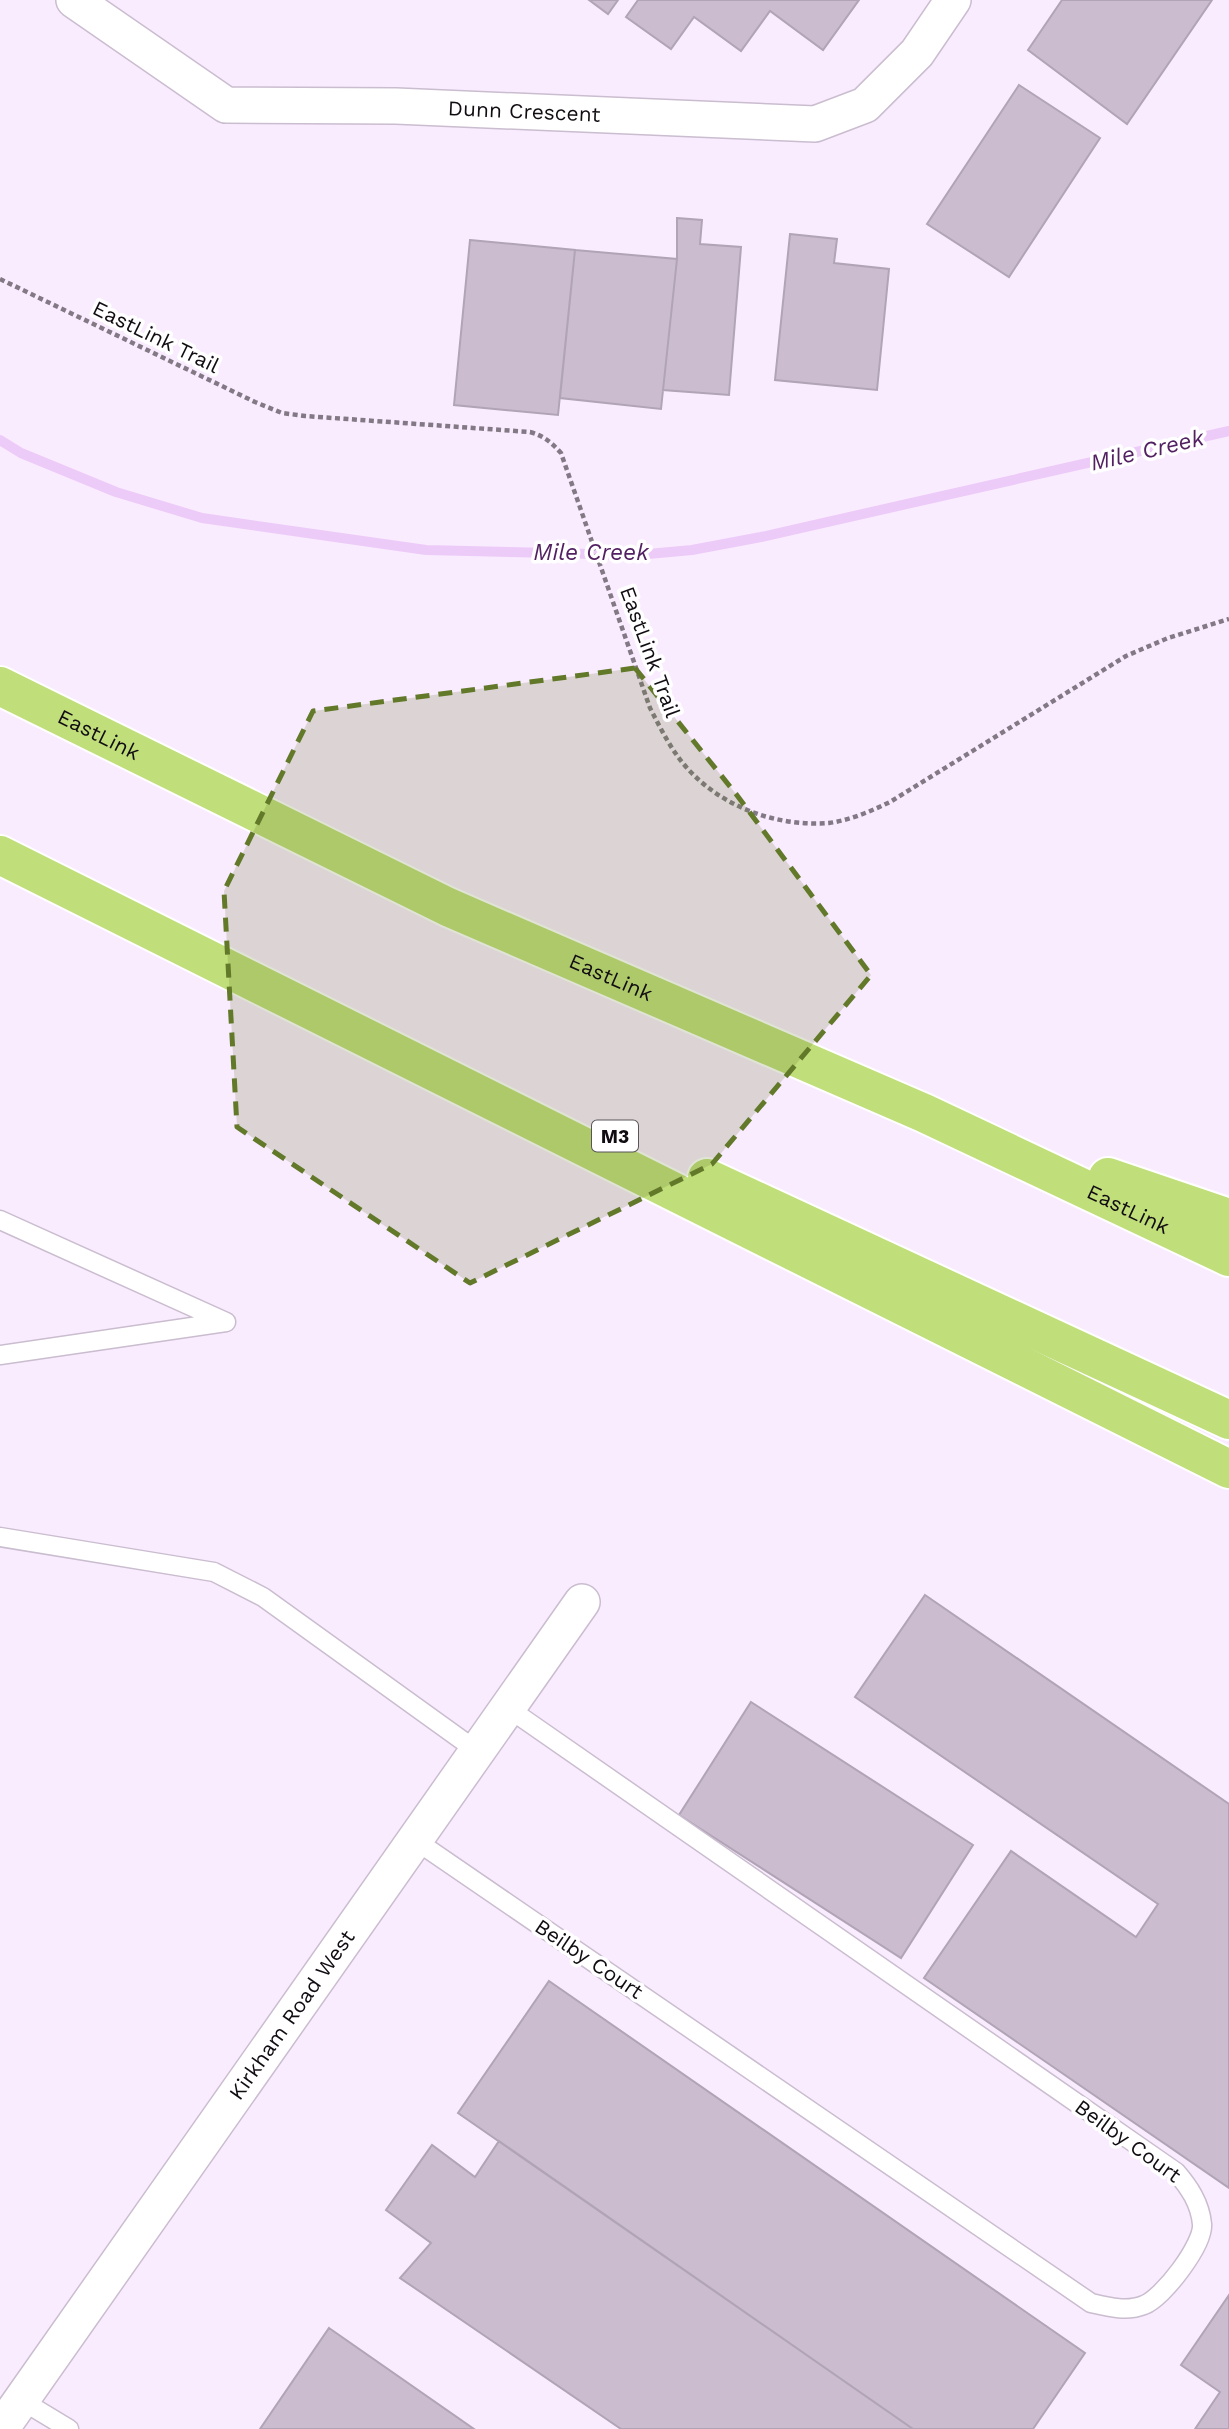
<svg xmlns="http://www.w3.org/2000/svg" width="1229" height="2429" font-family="'Work Sans',sans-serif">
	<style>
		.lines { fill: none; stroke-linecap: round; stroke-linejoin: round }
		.stream { stroke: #edcbf8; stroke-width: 10 }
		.building { fill: #cbbdcf; stroke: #b1a4b6; stroke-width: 2 }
		.service-casing { stroke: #cabdcf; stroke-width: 21 }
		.minor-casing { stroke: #cabdcf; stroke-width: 38 }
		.motorway-casing { stroke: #fff; stroke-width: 42 }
		.path { stroke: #827985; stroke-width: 4.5; stroke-dasharray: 5 3.5; stroke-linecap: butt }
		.service { stroke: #fff; stroke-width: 18 }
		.minor { stroke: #fff; stroke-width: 35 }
		.motorway { stroke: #c0de7a; stroke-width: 38 }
		.marked { fill: #63792a; fill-opacity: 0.2; stroke: #63792a; stroke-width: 5; stroke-dasharray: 14 9; stroke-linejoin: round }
		.labels { text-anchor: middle; stroke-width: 7; stroke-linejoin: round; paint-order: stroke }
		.shield { fill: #fff; stroke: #585559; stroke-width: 2 }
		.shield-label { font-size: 19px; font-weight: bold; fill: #110c12 }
		.street-label { font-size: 21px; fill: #110c12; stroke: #fff }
		.water-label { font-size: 23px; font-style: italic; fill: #532162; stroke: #fff }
	</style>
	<rect width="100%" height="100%" fill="#faecff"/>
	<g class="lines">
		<path class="stream" d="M0,440L21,453L116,492L202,518L426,550L637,555L692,550L761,537L1229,431"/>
	</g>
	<path class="building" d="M589,0H618L608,14Z
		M638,0H859L823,50L770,11L741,51L694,17L671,49L626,17Z
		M1062,0H1212L1127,124L1028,50Z
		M1019,85L1100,138L1009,277L927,224Z
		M677,218L702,220L700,244L741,247L729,395L663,390L677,259Z
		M790,234L837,239L834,263L889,269L877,390L775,380Z
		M470,240L575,250L558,415L454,405Z
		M575,250L677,259L661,409L560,398Z
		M925,1595L1229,1804V2188L924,1978L1011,1851L1136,1937L1158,1904L855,1697Z
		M751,1702L973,1845L901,1958L679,1815Z
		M549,1981L1085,2353L1033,2429H913L458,2113Z
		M499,2141L913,2429H621L400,2278L431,2243L386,2210L432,2145L475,2177Z
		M1229,2295V2429H1195L1220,2392L1181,2365Z
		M329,2328L474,2429H260Z"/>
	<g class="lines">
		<defs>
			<path id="service" d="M0,1220L226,1322
				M0,1355L226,1322
				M0,1537L214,1572L263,1597L477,1751
				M415,1840L1091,2303C1108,2307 1127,2312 1144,2305C1163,2298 1204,2244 1202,2224C1200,2203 1189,2187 1176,2172L508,1708
				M21,2400L69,2429"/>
			<g id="minor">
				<path id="s1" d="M74,0L226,105L396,106L815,124L865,105L917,53L953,0"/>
				<path id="s2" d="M1,2429L582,1602"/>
			</g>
			<g id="motorway">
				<path id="s3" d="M0,686L448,907L924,1113L1229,1257"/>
				<path d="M0,855L1229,1469"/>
				<path d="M1108,1177L1229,1218"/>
				<path d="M707,1178L1229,1420"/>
			</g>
		</defs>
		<use href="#service" class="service-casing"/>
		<use href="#minor" class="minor-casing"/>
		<use href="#motorway" class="motorway-casing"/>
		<path class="path" d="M0,279L255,402L282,413L305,416L530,432C544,436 551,442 561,453L650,708C661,729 671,750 687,768C722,807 776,827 829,823C851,820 871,811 890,802L1126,656L1168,638L1229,619"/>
		<use href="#service" class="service"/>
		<use href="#minor" class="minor"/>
		<use href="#motorway" class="motorway"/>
	</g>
	<path class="marked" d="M635,668L736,794L871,975L712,1164L470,1283L237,1127L224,891L313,711Z"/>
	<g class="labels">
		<rect class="shield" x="592" y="1120.5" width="46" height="31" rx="5"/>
		<g class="shield-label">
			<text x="615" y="1143">M3</text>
		</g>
		<g class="street-label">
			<text dy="7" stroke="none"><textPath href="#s1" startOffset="483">Dunn Crescent</textPath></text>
			<text transform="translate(156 337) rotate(26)" y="7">EastLink Trail</text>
			<text transform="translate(650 652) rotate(70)" y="7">EastLink Trail</text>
			<text dy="7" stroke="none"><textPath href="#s3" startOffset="110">EastLink</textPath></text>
			<text dy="7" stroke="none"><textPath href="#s3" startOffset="677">EastLink</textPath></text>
			<text dy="7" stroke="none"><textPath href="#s3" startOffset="1244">EastLink</textPath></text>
			<text transform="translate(589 1959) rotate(34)" y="7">Beilby Court</text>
			<text dy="7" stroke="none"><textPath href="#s2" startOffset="506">Kirkham Road West</textPath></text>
			<text transform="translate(1128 2141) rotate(36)" y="7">Beilby Court</text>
		</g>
		<g class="water-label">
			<text transform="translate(1147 450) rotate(-13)" y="8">Mile Creek</text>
			<text x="591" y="560">Mile Creek</text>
		</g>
	</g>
</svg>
